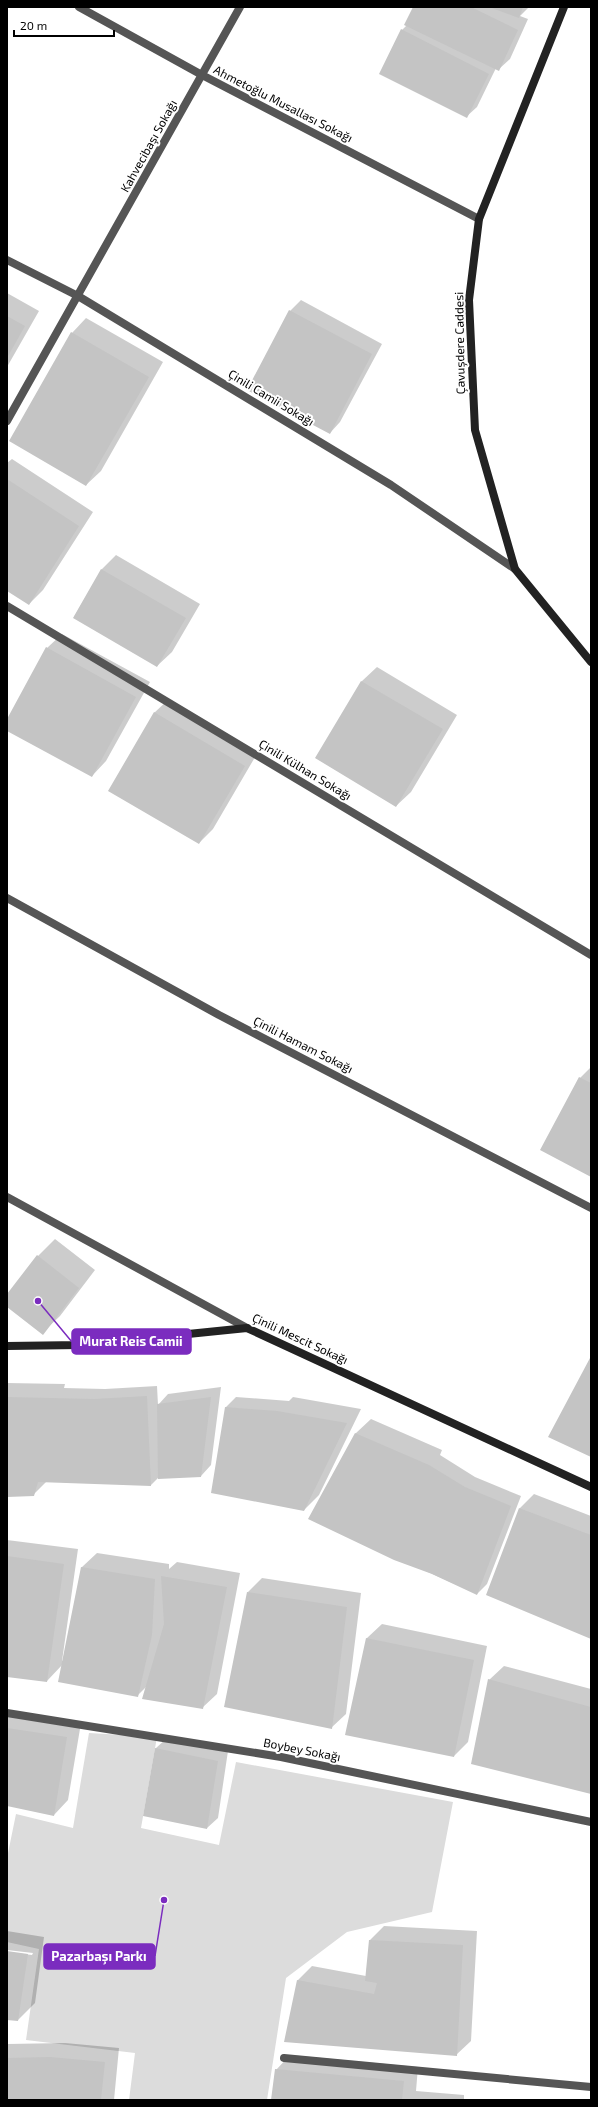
<svg xmlns="http://www.w3.org/2000/svg" width="598" height="2107" font-family="'Exo 2',sans-serif">
	<style>
		.green { fill: #dcdcdc }
		.shadow { fill: #0003 }
		.building { fill: #c4c4c4 }
		.lines { fill: none; stroke-linecap: round; stroke-linejoin: round }
		.street { stroke: #555; stroke-width: 8 }
		.secondary { stroke: #222; stroke-width: 8 }
		.labels { text-anchor: middle; stroke-width: 4; stroke-linejoin: round; paint-order: stroke }
		.street-label { font-size: 12px; fill: #000; stroke: #fff }
		.leader { fill: none; stroke: #7b2cbf; stroke-width: 1.5 }
		.callout-dot { fill: #7b2cbf; stroke: #fff; stroke-width: 1.5 }
		.callout { fill: #7b2cbf; stroke: #7b2cbf; stroke-width: 1.5 }
		.callout-label { font-size: 13px; text-anchor: middle; font-weight: bold; fill: #fff }
	</style>
	<rect width="100%" height="100%" fill="#fff"/>
	<path class="green" d="M89,1733L157,1737L141,1828L219,1845L236,1762L453,1802L432,1912L347,1932L286,1978L267,2100H129L135,2053L26,2040L39,1949L7,1942V1858L16,1814L73,1828Z"/>
	<path class="shadow" d="M414,7H529L520,16L528,19L510,59L499,69L496,68L477,107L466,117L402,30L407,25Z
		M7,293L39,311L7,367Z
		M301,300L382,344L340,422L330,433L248,389L290,311Z
		M86,318L163,362L101,471L86,485L72,333Z
		M12,459L93,512L43,590L29,604L7,590V463Z
		M116,555L200,604L172,652L157,666L74,617L102,569Z
		M62,634L150,682L106,761L92,776L7,730V721L47,648Z
		M377,667L457,715L411,792L396,806L316,758L362,681Z
		M169,699L258,752L213,829L199,843L154,713Z
		M591,1067V1176L580,1078Z
		M55,1239L95,1270L60,1316L42,1333L7,1306V1296L38,1256Z
		M7,1383L65,1384L64,1388L105,1389L157,1386L158,1405L168,1394L221,1387L211,1465L201,1476L158,1478L151,1485L47,1481L33,1495L7,1496Z
		M236,1397L289,1401L293,1397L361,1409L319,1495L304,1510L212,1492L226,1407Z
		M371,1419L442,1450L440,1455L475,1477L521,1496L487,1584L477,1594L310,1519L356,1433Z
		M534,1494L591,1516V1638L488,1594L520,1508Z
		M7,1540L78,1549L62,1661H63L82,1567L97,1553L169,1564V1569L177,1562L240,1573L217,1694L202,1708L147,1686L137,1696L63,1664L47,1681L7,1676Z
		M262,1578L361,1593L346,1714L331,1728L248,1592Z
		M382,1624L487,1646L468,1742L454,1756L347,1734L367,1638Z
		M504,1666L591,1689V1793L472,1763L489,1680Z
		M7,1716L81,1723L68,1800L54,1815L7,1805Z
		M167,1738L228,1751L218,1818L207,1828L144,1815L156,1748Z
		M384,1926L477,1931L471,2041L456,2055L286,2041L298,1980L312,1966L366,1976L370,1940Z
		M7,1931L44,1937L35,2003L18,2020L7,2019V1952L32,1955L33,1953L7,1950Z
		M65,2043L119,2048L114,2100H7V2044Z
		M290,2055L418,2067L416,2091L464,2095V2100H272L276,2070Z"/>
	<path class="building" d="M413,7H471L518,30L499,71L404,25Z
		M489,7H523L519,18Z
		M401,29L489,74L467,118L379,74Z
		M289,310L372,354L330,434L247,390Z
		M7,316L25,326L7,358Z
		M71,332L149,377L86,486L9,441Z
		M7,479L79,526L29,605L7,591Z
		M101,569L186,618L157,667L73,618Z
		M46,647L136,697L92,777L7,731V719Z
		M361,681L443,729L396,807L315,758Z
		M154,712L245,766L199,844L108,791Z
		M579,1077L591,1083V1177L540,1150Z
		M37,1255L79,1288L43,1335L7,1307V1294Z
		M590,1358L591,1359V1457L548,1437Z
		M147,1396L151,1486L38,1482L34,1496L7,1497V1397L94,1399Z
		M211,1397L201,1477L158,1479L157,1404Z
		M225,1407L277,1411L347,1423L304,1511L211,1493Z
		M355,1433L429,1465L465,1487L511,1506L477,1595L432,1574L394,1560L308,1519Z
		M519,1508L591,1535V1639L486,1595Z
		M7,1556L64,1564L47,1682L7,1677Z
		M81,1567L155,1579L152,1635L138,1697L58,1682Z
		M161,1576L227,1587L203,1709L142,1699L164,1624Z
		M247,1592L347,1607L332,1729L224,1707Z
		M366,1638L474,1660L454,1757L345,1735Z
		M488,1679L591,1707V1794L471,1764Z
		M7,1728L67,1737L54,1816L7,1806Z
		M155,1748L218,1761L207,1829L143,1816Z
		M369,1940L463,1945L457,2056L284,2042L297,1980L374,1994L377,1983L365,1981Z
		M7,1951L28,1954L18,2021L7,2020Z
		M50,2057L105,2062L101,2100H7V2058Z
		M275,2069L404,2081L402,2100H271Z"/>
	<g class="lines">
		<path class="street" d="M79,7L202,75L479,219
			M7,260L78,296L391,485L515,569
			M7,421L240,7
			M7,606L591,955
			M7,898L219,1015L591,1208
			M7,1197L247,1328
			M7,1713L281,1757L591,1822
			M284,2058L591,2087"/>
		<path class="secondary" d="M564,7L479,219L469,300L475,430L515,569L591,662
			M7,1346L80,1345L247,1328L591,1487"/>
	</g>
	<g class="labels">
		<g class="street-label">
			<text transform="translate(283 104) rotate(27)" y="4">Ahmetoğlu Musallası Sokağı</text>
			<text transform="translate(149 146) rotate(-61)" y="4">Kahvecibaşı Sokağı</text>
			<text transform="translate(460 343) rotate(-91)" y="4">Çavuşdere Caddesi</text>
			<text transform="translate(271 398) rotate(31)" y="4">Çinili Camii Sokağı</text>
			<text transform="translate(305 770) rotate(31)" y="4">Çinili Külhan Sokağı</text>
			<text transform="translate(303 1045) rotate(27)" y="4">Çinili Hamam Sokağı</text>
			<text transform="translate(300 1339) rotate(25)" y="4">Çinili Mescit Sokağı</text>
			<text transform="translate(302 1750) rotate(11)" y="4">Boybey Sokağı</text>
		</g>
	</g>
	<path class="leader" d="M38 1301L72 1342M164 1900L155 1956"/>
	<g class="callout-dot">
		<circle cx="38" cy="1301" r="4"/>
		<circle cx="164" cy="1900" r="4"/>
	</g>
	<g class="callout">
		<rect x="72" y="1329" width="119" height="25" rx="4"/>
		<rect x="44" y="1944" width="111" height="25" rx="4"/>
	</g>
	<g class="callout-label">
		<text x="131" y="1346">Murat Reis Camii</text>
		<text x="99" y="1961">Pazarbaşı Parkı</text>
	</g>
	<rect width="598" height="2107" fill="none" stroke="#000000" stroke-width="16"/>
	<path d="M14 30v6h100v-6" fill="none" stroke="#000000" stroke-width="2"/>
	<text x="20" y="30" font-size="12" fill="#000000" stroke="#ffffff" stroke-width="3" paint-order="stroke">20 m</text>
</svg>
